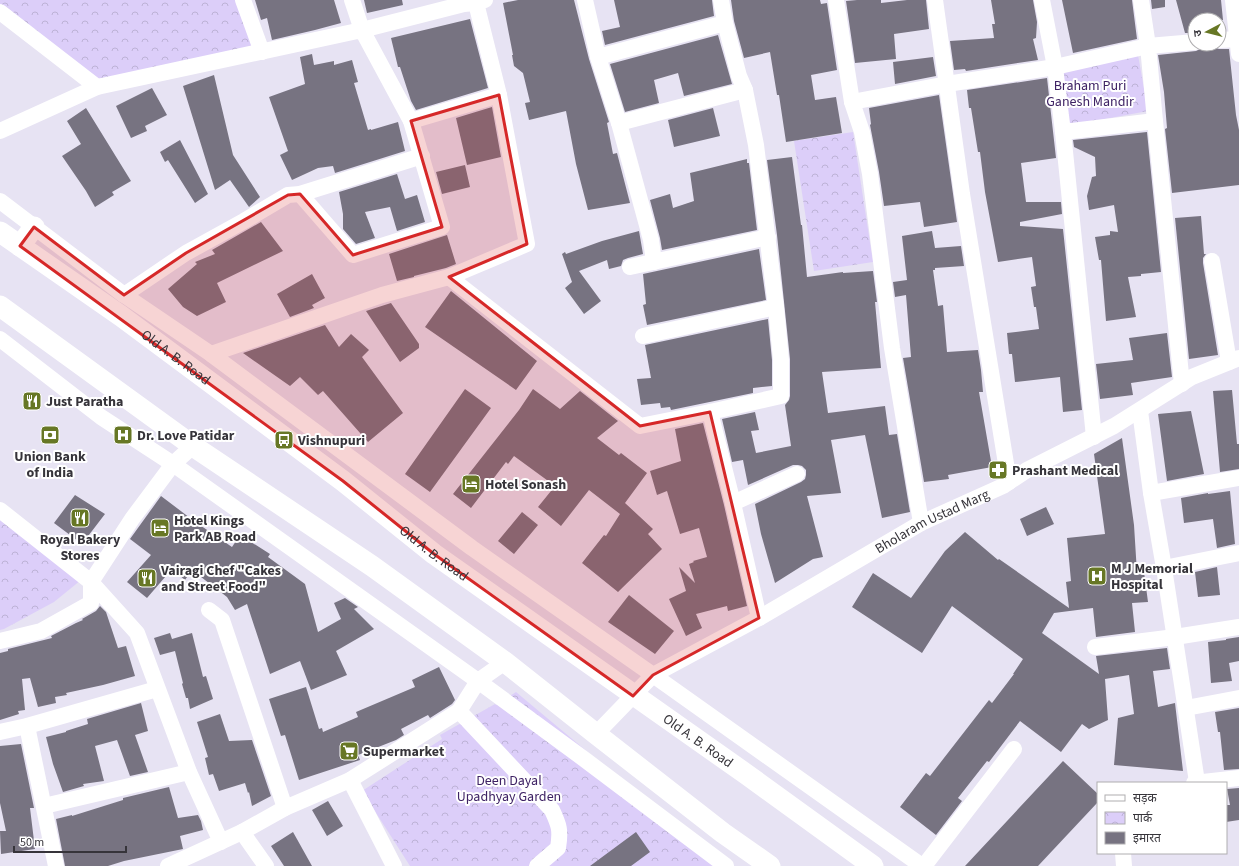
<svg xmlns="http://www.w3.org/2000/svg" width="1239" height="866" font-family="'Source Sans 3','Noto Sans Devanagari',sans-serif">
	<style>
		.park { fill: url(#park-crowns) }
		.building { fill: #777381 }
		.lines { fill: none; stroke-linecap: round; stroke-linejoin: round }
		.minor { stroke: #fff; stroke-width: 16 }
		.major { stroke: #fff; stroke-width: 21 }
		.marked { fill: #d62828; fill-opacity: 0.2; stroke: #d62828; stroke-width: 3; stroke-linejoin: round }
		.labels { text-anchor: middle; stroke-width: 4; stroke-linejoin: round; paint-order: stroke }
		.park-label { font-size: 14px; fill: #3e2264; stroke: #fff }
		.street-label { font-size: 14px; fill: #36343a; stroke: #fff }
		.poi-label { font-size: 14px; font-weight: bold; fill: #36343a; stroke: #fff; text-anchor: start }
	</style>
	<defs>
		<pattern id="park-crowns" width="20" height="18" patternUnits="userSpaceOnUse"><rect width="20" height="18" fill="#dccef9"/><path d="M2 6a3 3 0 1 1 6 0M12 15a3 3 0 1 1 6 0" fill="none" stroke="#bdb2d6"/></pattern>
	</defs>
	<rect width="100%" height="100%" fill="#e7e3f3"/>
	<path class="park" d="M0,0H243L262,52L97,87L0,12Z
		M1138,55L1148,111L1067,126L1057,70Z
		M853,132L873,262L814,271L794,141Z
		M0,514L86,576L54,602L4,629L0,630Z
		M516,692L724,866H410L362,791L442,739L440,735L495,704L496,705Z"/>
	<path class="building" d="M255,0H334L341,23L315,30L272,40L267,18L261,20Z
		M364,0H402L403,5L367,13Z
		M518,0H574L589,59L609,122L607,123L613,154L617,153L630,203L588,210L576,164L566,111L529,120L525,103L530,102L523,73L514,66L512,55H513L503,3Z
		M614,0H712L714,16L605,45L602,31L620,27Z
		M731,0H820L821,4L827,3L837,70L811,75L815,100L836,97L842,133L786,142L779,95H777L770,52L744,58L734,21Z
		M857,0H881V3L907,0H926L929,29L894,34L896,59L855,63L846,1Z
		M991,0H1033L1037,22L1036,38L1033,39L1038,60L966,71L965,69L954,70L950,41L994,38L992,24H995Z
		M1062,0H1132L1137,39L1073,53Z
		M1151,0H1165V7L1152,9Z
		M1176,0H1221L1223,20H1195V33H1185Z
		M470,19L488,88L416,110L411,101L400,67H398L391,38Z
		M718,35L732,84L684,96L678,73L654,80L659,103L625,112L610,64Z
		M1213,47L1219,49H1229L1236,115L1239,130V185L1172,193L1165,129L1167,128L1164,92L1158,55L1196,51L1202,48Z
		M312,54L314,65L334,61V65L352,60L358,82L354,83L368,130L371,129V130L398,122L405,151L335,173L333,166L318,168L292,180L280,155L288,151L269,97L305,84L300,57Z
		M933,57L936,76L895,84L893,62Z
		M214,75L233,155L260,197L249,207L230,180L215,190L183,86Z
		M1047,78L1056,158L1021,163L1026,202H1061L1062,214L1020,222V226L1063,229L1082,410L1063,412L1060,377L1015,382L1012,354H1009L1007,333L1039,329L1036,307H1034L1031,287L1036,286L1032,257L998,262L985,192L980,152H978L971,108H969L967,90Z
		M152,88L167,115L145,126L147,131L131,138L116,106Z
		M939,95L957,222L924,227L920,202L884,206L879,172L870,125L871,124L869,108Z
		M492,107L501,157L467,165L456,118Z
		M86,108L131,181L112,192L114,195L95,207L86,191L62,156L81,144L67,121Z
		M713,108L720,136L674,147L668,120Z
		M1147,132L1161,272L1141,274V276L1128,277L1136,317L1106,321L1101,260H1099L1095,237L1110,235V231L1118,232L1114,205L1089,210L1087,196L1092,177L1096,176L1095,157L1074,147L1073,140Z
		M180,140L208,194L195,203L168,160L165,162L160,152Z
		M792,157L801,225H802L807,277L843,272V273L873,271L877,302H875L881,368L822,372L828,413L885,406L889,435L897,434L910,512L882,518L865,435L831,440L841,493L807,496L823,557L813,559L775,583L761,534L755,504L801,482L805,479L806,475V470L802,466L798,465H793L748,485L743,460L732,462L722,419L755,412L759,430L751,431L756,453L791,446L785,405L789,400L790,396V359L777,235L767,160Z
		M747,159V163H749L757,230L662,250L660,238L650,200L670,194L673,208L694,201L690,173Z
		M465,165L470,187L442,194L436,172Z
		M397,174L405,199L417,195L425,222L397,231L390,207L365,212L375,238L356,244L343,229V214L339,192Z
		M1201,216L1204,254H1206L1203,258V263L1218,355L1189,359L1175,218Z
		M261,222L283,251L217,283L226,302L197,316L183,307L168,289L197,264L195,262L215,254L212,250Z
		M639,231L643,254L628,258L623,260L621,266L609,269L607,260L579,271L601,301L584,314L565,288L572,282L562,254L565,252L566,254L602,241Z
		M932,231L935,248L961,246L964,266L935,268V270H933L938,306L943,305L947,352L978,350L981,370L983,392H979L992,467L948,475L949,479L924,482L903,358L911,357L906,295L895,297L893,282L907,280L902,236Z
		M447,235L456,264L446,268L414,276V277L397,281L389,254Z
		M759,249L766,300L647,325L643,305L646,304L643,274Z
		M312,274L325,298L312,305L314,308L290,317L277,294Z
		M451,291L537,361L516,390L425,327Z
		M391,303L419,344V348L400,362L366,311Z
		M768,319L772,360V386L753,388V393L671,410L670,407L661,408L660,403L641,405L637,379L651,378L645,345Z
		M325,325L339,347L351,334L369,350L362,357L403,413L368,442L323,391L318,395L300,377L290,386L243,353Z
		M1167,333L1172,377L1131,383L1133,395L1100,399L1096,364L1133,360L1129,338Z
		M465,389L491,408L430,492L405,474Z
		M533,389L560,409L580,391L618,421L597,438L619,455L621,453L647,473L625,503L653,529L648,534L662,549L618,592L582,563L604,535L606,536L620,514L589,490L561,526L538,507L555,486L514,456L508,464L506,462L471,508L453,494L519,410Z
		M1232,390L1237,444H1239V469L1220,472L1213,391Z
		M1191,411L1204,474L1167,481L1158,414Z
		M703,423L724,505L747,606L728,611L727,606L696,614L702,628L686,636L669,599L686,591L679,567L695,583L689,564L694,562L693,561L707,557L699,528L680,534L667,491L657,495L650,471L681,461L675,429Z
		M1122,438L1134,525L1137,573L1144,572L1148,602L1132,603L1135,632L1096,637L1093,608L1054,613L1042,633L1099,674L1096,656L1167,648L1170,669L1153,671L1158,707L1175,703L1183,771L1114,765L1118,718L1134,714L1129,675L1105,679L1108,720L1089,729L1082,724L1061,752L1020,721L989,762L987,761L958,798L962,801L936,835L900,807L926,773L930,776L989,700L992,703L1014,674H1013L1023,659L952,606L922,653L852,607L873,573L911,598L945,551L965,532L998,560L999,559L1069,608L1066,582L1071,581L1067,538L1105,534L1094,454Z
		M1230,491L1235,544L1217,548L1213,519L1184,523L1181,498L1208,493V494Z
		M75,495L105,514L82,544L54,523Z
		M161,496L194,521L232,547L240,535L270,554L268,557L305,584L318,632L341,619L334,603L345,598L358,607L354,609L374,629L336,651L347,675L311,690L300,661L270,674L247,604L235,610L227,597L192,570L185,580L172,569L147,598L127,582L151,555L130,539Z
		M1046,507L1054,524L1027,536L1020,519Z
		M522,512L538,525L514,554L498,541Z
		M1217,567L1220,595L1198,597L1195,572Z
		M629,595L674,631L655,654L608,622Z
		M100,606L106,612L118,648L126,646L135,676L103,685L66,693L67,695L55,697L56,703L38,707L30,678L22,679L25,710L18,711L19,714L0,720V653L8,651V649L52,638L51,636L76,623L83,620L82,619L96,611Z
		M170,633L172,639L192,633L203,677L206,676L213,699L190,709L188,698H186L182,684L183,683L175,651L160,655L154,638Z
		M1239,637V661L1229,663L1232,681L1211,683L1208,642L1226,640V639Z
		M439,667L455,700L452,704L430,718L428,715L401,729L404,735L396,740L358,755L360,760L299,780L285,735L281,736L269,699L306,687L319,729L322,728L323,732L358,717L356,712L415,687L412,680Z
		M141,703L148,731L135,735L148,772L130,776L117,740L95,746L104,781L83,784L84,786L63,792L53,764L46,737L66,732V731L88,724L87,719Z
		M1239,708V769L1224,770L1220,732H1218L1215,712Z
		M220,714L229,741L252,740L271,796L252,806L249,792L248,793L245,783L219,791L213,774L209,775L205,758L208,757L197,722Z
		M21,744L34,808H30L35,849L1,854L0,831H6L0,803V746Z
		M1063,761L1098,794V802L1038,866H965Z
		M169,787L178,818L198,815L201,821L203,830L180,836L183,849L124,861L108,866H65L56,819L72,815V816L123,800V798Z
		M1239,788V820L1226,822V805H1230L1227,789Z
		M328,801L343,826L327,836L312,810Z
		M293,832L312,866H284L271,846Z
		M636,832L650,852L631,866H590Z"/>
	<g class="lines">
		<g class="minor">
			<path d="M243,0L262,52"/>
			<path d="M352,0L362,30L464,4L476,3L485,0"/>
			<path d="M585,0L598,57L619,123L651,240L654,262"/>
			<path d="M836,0L852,102L862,132L870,174L892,348L921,523"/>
			<path d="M935,0L962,194L1009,482"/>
			<path d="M1042,0L1055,67L1063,132L1094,437"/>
			<path d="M1233,0L1239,54"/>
			<path d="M0,12L97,87"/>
			<path d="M1219,40L1239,39"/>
			<path d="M598,57L725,23"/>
			<path d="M852,102L947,84L1055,67L1148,46L1141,0"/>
			<path d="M411,121L499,95"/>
			<path d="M1155,121L1148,46L1195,42"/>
			<path d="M619,123L745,90"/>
			<path d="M0,131L97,87L362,30L411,121L442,227L353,255L300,194"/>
			<path d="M1063,132L1155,121L1182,384"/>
			<path d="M0,201L124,295L211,354L472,548L653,675L922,866"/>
			<path d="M1212,261L1229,362"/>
			<path d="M630,267L768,237"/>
			<path d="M449,277L640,426L710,412L781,396V360L776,307L756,145L745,90L739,76L725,23L721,0"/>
			<path d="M124,295L186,253L244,221L288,195L300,194L422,156"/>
			<path d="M643,336L776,307"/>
			<path d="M0,339L101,417L173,464L478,681L584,759L726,866"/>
			<path d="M211,354L382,295L449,277L527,244L499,95L476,3"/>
			<path d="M1140,411L1151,493L1164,568L1197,782"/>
			<path d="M710,412L733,503L759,618"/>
			<path d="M1151,493L1239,478"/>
			<path d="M733,503L797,474"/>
			<path d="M0,510L91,582L137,633L189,772L221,842"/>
			<path d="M1164,568L1239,553"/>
			<path d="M209,610L222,620L285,808"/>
			<path d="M0,641L41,631L91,603V582L132,519L173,464L193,446"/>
			<path d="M1095,647L1175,637L1239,627"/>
			<path d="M1186,708L1239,698"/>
			<path d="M459,711L552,810C559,825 561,830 558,848L537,866"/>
			<path d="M27,726L56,866"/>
			<path d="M0,732L27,726L157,689"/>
			<path id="s1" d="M596,734L653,675L759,618L921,523L1003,486L1027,470L1114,426L1192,377L1239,358"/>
			<path d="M350,780L394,866"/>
			<path d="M1194,783L1239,778"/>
			<path d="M44,806L189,772"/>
			<path d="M242,832L266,866"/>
			<path d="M1123,853L1124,866"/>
			<path d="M168,866L242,832L285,808L350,780L459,711L478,681L505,662"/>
			<path d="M924,866L1014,749"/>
		</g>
		<g class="major">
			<path id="s2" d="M0,232L121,316L343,481L434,554L746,774L873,866"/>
			<path d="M20,246L34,227"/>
			<path d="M0,306L193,446L372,566L505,662L596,734L723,833L770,866"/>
		</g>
	</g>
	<path class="marked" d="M499,95L527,244L449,277L640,426L710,412L759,618L653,675L633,696L434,554L343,481L20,246L34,227L124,295L186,253L288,195L300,194L353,255L442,227L411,121Z"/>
	<defs>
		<symbol id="restaurant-square" viewBox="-11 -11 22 22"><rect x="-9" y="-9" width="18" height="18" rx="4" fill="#677725" stroke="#fff"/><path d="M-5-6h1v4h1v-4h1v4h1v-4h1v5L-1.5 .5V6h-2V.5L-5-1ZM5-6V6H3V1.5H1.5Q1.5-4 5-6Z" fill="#fff"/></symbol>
		<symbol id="bank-square" viewBox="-11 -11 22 22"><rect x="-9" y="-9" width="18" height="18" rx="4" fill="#677725" stroke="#fff"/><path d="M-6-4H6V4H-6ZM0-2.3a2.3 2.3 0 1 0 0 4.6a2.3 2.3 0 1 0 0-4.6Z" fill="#fff"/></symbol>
		<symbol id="hospital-square" viewBox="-11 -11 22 22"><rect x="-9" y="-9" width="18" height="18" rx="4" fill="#677725" stroke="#fff"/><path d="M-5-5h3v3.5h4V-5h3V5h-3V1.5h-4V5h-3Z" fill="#fff"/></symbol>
		<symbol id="bus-square" viewBox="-11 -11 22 22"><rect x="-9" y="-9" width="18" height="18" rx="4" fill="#677725" stroke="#fff"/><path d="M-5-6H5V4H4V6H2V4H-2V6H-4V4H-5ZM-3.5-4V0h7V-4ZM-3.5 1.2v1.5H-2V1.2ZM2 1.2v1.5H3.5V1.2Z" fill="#fff"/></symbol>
		<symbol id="pharmacy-square" viewBox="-11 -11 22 22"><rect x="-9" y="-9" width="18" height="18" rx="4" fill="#677725" stroke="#fff"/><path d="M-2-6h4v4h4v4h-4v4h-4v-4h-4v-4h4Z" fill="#fff"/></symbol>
		<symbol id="hotel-square" viewBox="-11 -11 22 22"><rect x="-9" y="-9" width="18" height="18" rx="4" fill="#677725" stroke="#fff"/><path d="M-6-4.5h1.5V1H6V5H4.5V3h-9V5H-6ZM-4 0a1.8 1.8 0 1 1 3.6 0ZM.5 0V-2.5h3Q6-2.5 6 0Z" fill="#fff"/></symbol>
		<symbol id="supermarket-square" viewBox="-11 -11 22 22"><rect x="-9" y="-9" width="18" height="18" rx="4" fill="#677725" stroke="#fff"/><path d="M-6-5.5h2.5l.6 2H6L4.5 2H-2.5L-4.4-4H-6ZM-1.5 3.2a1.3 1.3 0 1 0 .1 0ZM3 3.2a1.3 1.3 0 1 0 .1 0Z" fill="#fff"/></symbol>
	</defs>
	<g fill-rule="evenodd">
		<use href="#restaurant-square" x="21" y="390" width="22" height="22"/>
		<use href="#bank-square" x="39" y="424" width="22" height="22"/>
		<use href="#hospital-square" x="112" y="424" width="22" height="22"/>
		<use href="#bus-square" x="273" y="429" width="22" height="22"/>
		<use href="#pharmacy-square" x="987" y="459" width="22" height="22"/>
		<use href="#hotel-square" x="460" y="473" width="22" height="22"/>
		<use href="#restaurant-square" x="69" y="507" width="22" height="22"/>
		<use href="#hotel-square" x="149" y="517" width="22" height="22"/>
		<use href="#hospital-square" x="1086" y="565" width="22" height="22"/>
		<use href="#restaurant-square" x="136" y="567" width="22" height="22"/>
		<use href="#supermarket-square" x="338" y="740" width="22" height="22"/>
	</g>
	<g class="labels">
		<g class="park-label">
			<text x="1090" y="90">Braham Puri<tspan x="1090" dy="16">Ganesh Mandir</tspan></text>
			<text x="509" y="785">Deen Dayal<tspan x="509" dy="16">Upadhyay Garden</tspan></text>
		</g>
		<g class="street-label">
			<text dy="5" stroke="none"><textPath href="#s2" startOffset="216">Old A. B. Road</textPath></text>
			<text dy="5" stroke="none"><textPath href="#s1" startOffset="401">Bholaram Ustad Marg</textPath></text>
			<text dy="5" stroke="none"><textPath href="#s2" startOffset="540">Old A. B. Road</textPath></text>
			<text dy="5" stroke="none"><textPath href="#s2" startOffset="864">Old A. B. Road</textPath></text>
		</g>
		<g class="poi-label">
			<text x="46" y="406">Just Paratha</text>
			<text x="137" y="440">Dr. Love Patidar</text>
			<text x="298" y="445">Vishnupuri</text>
			<text x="50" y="461" text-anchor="middle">Union Bank<tspan x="50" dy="16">of India</tspan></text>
			<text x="1012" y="475">Prashant Medical</text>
			<text x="485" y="489">Hotel Sonash</text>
			<text x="174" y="525">Hotel Kings<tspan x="174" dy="16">Park AB Road</tspan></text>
			<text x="80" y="544" text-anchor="middle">Royal Bakery<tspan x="80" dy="16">Stores</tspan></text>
			<text x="1111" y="573">M J Memorial<tspan x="1111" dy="16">Hospital</tspan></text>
			<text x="161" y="575">Vairagi Chef "Cakes<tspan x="161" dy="16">and Street Food"</tspan></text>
			<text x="363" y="756">Supermarket</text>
		</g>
	</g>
	<rect x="1097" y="782" width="130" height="72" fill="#ffffff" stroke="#afaeb0"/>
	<rect x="1105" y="795" width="20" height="6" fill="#ffffff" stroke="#afaeb0"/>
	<text x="1133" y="802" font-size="12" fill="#36343a">सड़क</text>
	<rect x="1105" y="812" width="20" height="12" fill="url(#park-crowns)" stroke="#afaeb0"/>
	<text x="1133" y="822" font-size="12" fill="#36343a">पार्क</text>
	<rect x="1105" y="832" width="20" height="12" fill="#777381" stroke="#afaeb0"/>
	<text x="1133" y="842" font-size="12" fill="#36343a">इमारत</text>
	<g transform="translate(1207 32) rotate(263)"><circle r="19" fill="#ffffff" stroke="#afaeb0"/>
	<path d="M0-3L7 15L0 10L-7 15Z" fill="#677725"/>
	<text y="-6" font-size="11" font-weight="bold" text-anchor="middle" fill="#36343a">उ</text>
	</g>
	<path d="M14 846v6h112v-6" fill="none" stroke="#36343a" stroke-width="2"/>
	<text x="20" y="846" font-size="12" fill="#36343a" stroke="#ffffff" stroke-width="3" paint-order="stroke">50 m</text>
</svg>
